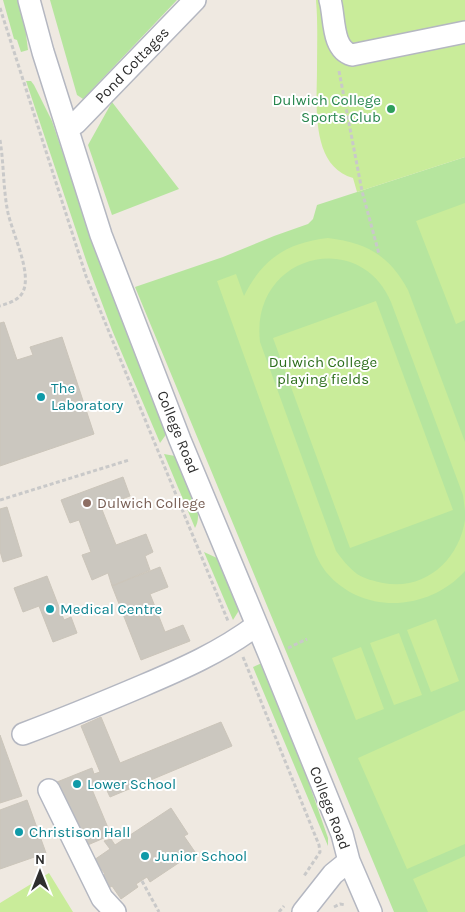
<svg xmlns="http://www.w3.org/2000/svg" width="465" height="912" font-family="Karla,sans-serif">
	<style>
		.green { fill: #b6e59e }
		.pitch { fill: #c9ec9a }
		.building { fill: #cbc7bf; stroke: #cbc5ba }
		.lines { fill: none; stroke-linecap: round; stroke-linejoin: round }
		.minor-casing { stroke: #b4b7c1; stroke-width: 24 }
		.path { stroke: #c9c9c9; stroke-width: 3; stroke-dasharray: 4 2.5; stroke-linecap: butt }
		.minor { stroke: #fff; stroke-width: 21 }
		.leisure-dot { fill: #2e9e5b; stroke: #fff; stroke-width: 2 }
		.culture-dot { fill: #0f9aa8; stroke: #fff; stroke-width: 2 }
		.education-dot { fill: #8d6e63; stroke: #fff; stroke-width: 2 }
		.labels { text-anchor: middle; stroke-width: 4; stroke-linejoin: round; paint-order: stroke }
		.street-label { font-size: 15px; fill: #2e2e2e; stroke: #fff }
		.leisure-label { font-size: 15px; fill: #27864d; stroke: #fff; text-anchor: end }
		.park-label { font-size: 15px; fill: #2c6e1b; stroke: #fff }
		.culture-label { font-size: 15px; fill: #0d838f; stroke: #fff; text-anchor: start }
		.education-label { font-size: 15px; fill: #785e54; stroke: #fff; text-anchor: start }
	</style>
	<rect width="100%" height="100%" fill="#efe9e1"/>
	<path class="green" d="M3,0H18L24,19L28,50L21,52L17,40L14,39Z
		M50,0H177L83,99L77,95Z
		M26,81H31L34,85L52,121L100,264L166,431L165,436L160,443L112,330L87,263Z
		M112,102L179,189L112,215L88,145Z
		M465,157V912H394L135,287L223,257L274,236L308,224L313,219L317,205Z
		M164,454L175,456C181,469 198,504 198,516C198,521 197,524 195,528Z
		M204,552L217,558L238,606V612L233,620Z
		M262,663L304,769L328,838V846L253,667Z"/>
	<path class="pitch" d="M316,0H465V157L357,192L353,178C310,166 317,104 317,69C317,46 318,23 316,0Z
		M465,203V320L456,324L416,221Z
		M328,238C367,243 389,255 408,290L465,442V511L463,495L391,302C359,227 250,255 260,342L336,551C342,559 348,567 357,574C365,579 374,581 383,583C425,591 459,560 465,520V571C429,611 363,616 326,572C322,567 319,561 316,555L217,281L236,274L244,296C263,258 287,243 328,238Z
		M376,301L453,510L350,548L273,338Z
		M436,619L459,681L431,692L407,630Z
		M399,633L422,695L394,705L370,643Z
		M361,647L384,709L356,720L332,658Z
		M465,710V844L407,869L358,758Z
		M465,856V912H428L413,879Z
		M49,873L73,912H0V903Z"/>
	<path class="building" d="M4,322L17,360L33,355L30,347L62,337L94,434L0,466V323Z
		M123,477L130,496L101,507L116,545L146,534L153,552L145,556L150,570L112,586L108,573L92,580L82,555L91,552L79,520L70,523L61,500Z
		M7,507L22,556L3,562L0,551V509Z
		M160,567L168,587L150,594L165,632L183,625L190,641L141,660L112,586Z
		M47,576L64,620L71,617L77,633L53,642L39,606L23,612L14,588Z
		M101,717L120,763L221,722L232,746L110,797L103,782L91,787L111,835L83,847L57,782L92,768L94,774L100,772L81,726Z
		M0,735L22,796L0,803Z
		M27,800L46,853L0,869V810Z
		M171,808L188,834L184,836L195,852L150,882L147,877L136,884L138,887L121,899L112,886L109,888L101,877L105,874L94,860L110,849L104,841L111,839L115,845Z"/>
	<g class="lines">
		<defs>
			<path id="minor" d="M29,0L43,52L101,235L180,440L269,654L342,834L349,861L371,912
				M330,0C335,16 331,49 352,55L465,32
				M67,128L76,123L195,0
				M23,734C63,719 102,703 142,686C182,669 221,652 257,625
				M49,790L102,898L115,912
				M303,912L333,874L349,861"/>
		</defs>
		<use href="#minor" class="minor-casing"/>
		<path class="path" d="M0,8L86,276L228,621
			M339,71L362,191L379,254
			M0,140C4,164 3,189 8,213C13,234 28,265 25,285C23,299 12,302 0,306
			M0,500L129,460
			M288,648L307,639
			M243,657L319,845L320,852L304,876
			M142,881L159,912
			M334,907L340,904L346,905
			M279,912L284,906"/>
		<use href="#minor" class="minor"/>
	</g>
	<circle class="leisure-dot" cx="391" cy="109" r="5"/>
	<g class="culture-dot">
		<circle cx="41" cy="397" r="5"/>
		<circle cx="50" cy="609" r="5"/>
		<circle cx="77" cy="784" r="5"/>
		<circle cx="19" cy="832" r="5"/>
		<circle cx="145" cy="856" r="5"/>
	</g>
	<circle class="education-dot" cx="87" cy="503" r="5"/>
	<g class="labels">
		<g class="street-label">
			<text transform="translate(132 65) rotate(-46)" y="5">Pond Cottages</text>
			<text transform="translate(178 432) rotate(68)" y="5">College Road</text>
			<text transform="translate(330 808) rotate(69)" y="5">College Road</text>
		</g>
		<g class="leisure-label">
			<text x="381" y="105">Dulwich College<tspan x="381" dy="17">Sports Club</tspan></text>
		</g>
		<g class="park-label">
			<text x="323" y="367">Dulwich College<tspan x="323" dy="17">playing fields</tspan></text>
		</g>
		<g class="culture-label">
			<text x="51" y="393">The<tspan x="51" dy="17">Laboratory</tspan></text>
			<text x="60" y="614">Medical Centre</text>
			<text x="87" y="789">Lower School</text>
			<text x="29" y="837">Christison Hall</text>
			<text x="155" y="861">Junior School</text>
		</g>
		<g class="education-label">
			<text x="97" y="508">Dulwich College</text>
		</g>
	</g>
	<g transform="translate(40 872)" stroke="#ffffff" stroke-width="4" paint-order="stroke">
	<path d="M0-4L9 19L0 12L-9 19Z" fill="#2e2e2e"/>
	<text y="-8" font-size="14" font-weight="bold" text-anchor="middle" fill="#2e2e2e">N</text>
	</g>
</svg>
